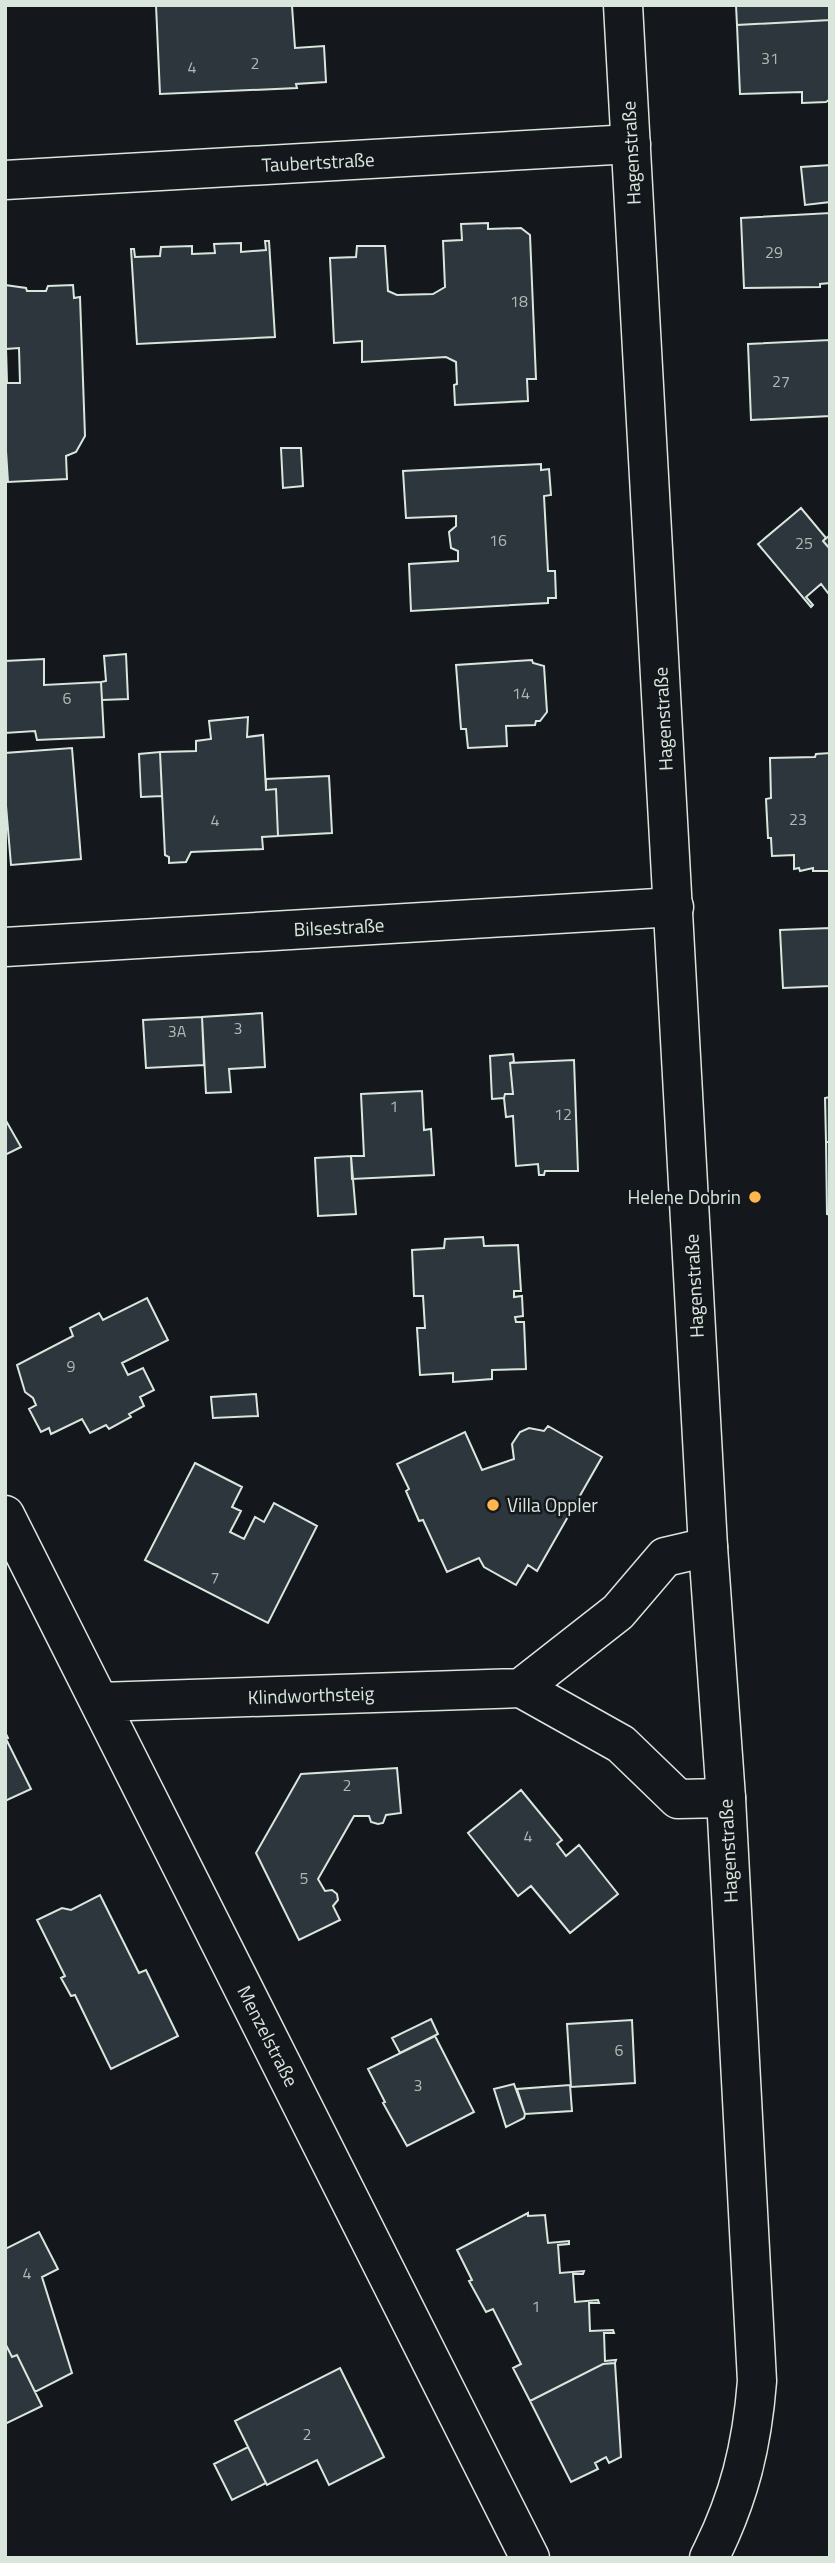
<svg xmlns="http://www.w3.org/2000/svg" width="835" height="2563" font-family="'Titillium Web',sans-serif">
	<style>
		.building { fill: #2c363c; stroke: #d8e6dc; stroke-width: 2; fill-rule: evenodd }
		.lines { fill: none; stroke-linecap: round; stroke-linejoin: round }
		.street-casing { stroke: #d8e6dc; stroke-width: 41 }
		.secondary-casing { stroke: #d8e6dc; stroke-width: 41 }
		.street { stroke: #14181c; stroke-width: 38 }
		.secondary { stroke: #14181c; stroke-width: 38 }
		.poi-dot { fill: #ffb74d; stroke: #14181c; stroke-width: 2.5 }
		.labels { text-anchor: middle; stroke-width: 5; stroke-linejoin: round; paint-order: stroke }
		.number-label { font-size: 16px; fill: #adbab4 }
		.street-label { font-size: 19px; fill: #d8e6dc; stroke: #14181c }
		.poi-label { font-size: 19px; fill: #d8e6dc; stroke: #14181c; text-anchor: end }
	</style>
	<rect width="100%" height="100%" fill="#14181c"/>
	<path class="building" d="M156,5L292,6L295,48L324,46L326,82L296,84L297,88L160,94Z
		M736,5H830V20L737,25Z
		M830,20V99L826,102L802,103V92L740,94L737,25Z
		M830,165V202L805,205L801,167Z
		M830,213V283L820,284V287L744,288L741,218Z
		M488,223V229L521,228L530,235L536,379H527L528,401L455,405L454,385L457,384L456,362L446,357L362,362V341L334,343L330,258L356,257L357,246H385L388,291L397,295L433,294L445,287L443,241L462,240L461,224Z
		M265,241H269L275,337L137,344L131,249H134L135,257L160,256L161,247L192,246V254L215,253L214,244L241,243V252L266,250Z
		M5,285L26,288L27,291H46L48,286L73,285L74,298L80,297L85,436L76,452L66,456L67,479L8,482L5,436ZM19,348L20,383H7L6,349Z
		M830,340V416L751,420L748,344Z
		M281,448H301L303,486L283,488Z
		M541,464V470L549,469L551,495L544,496L548,571H555L556,598H548V603L411,611L409,564L458,561V551L451,548L449,532L456,526V516L406,518L403,471Z
		M801,508L826,538L823,541L830,549V592L828,593L821,584L806,597L813,605L811,607L758,544Z
		M830,535V549L823,541Z
		M126,654L128,699L102,700L101,682L106,681L104,656Z
		M44,659V685L101,682L104,737L37,740L35,731L5,733V661Z
		M532,660L533,663L544,666L547,712L540,721H536L535,725L506,726L507,746L468,748L466,729H461L456,665Z
		M248,717L247,737L263,735L266,790L276,789L278,836L262,837L263,849L191,852L186,862L169,863V857L165,855L160,752L196,751V741L211,739L209,721Z
		M72,748L81,859L11,865L5,794V753Z
		M160,752L162,796L141,797L139,754Z
		M830,753V871H813V868L800,871L799,868L794,869V855L772,856L771,838H768L766,799L771,798L770,758L815,757L816,754Z
		M329,776L332,833L278,836L276,789L266,790V779Z
		M830,928V986L783,988L780,930Z
		M262,1013L265,1067L229,1069L231,1092L206,1093L202,1017Z
		M202,1017L204,1065L146,1068L143,1020Z
		M513,1054L514,1062L510,1063L513,1094H505L504,1098L492,1099L490,1056Z
		M574,1060L578,1171H545L544,1175H539L538,1164L516,1166L513,1116L506,1117L504,1098L505,1094H513L510,1063Z
		M422,1091L424,1130L431,1129L434,1175L352,1179L351,1156H364L361,1094Z
		M830,1097V1142H826L825,1098Z
		M5,1119L21,1147L5,1155Z
		M826,1142H830V1215L827,1214Z
		M351,1156L356,1214L318,1216L315,1158Z
		M483,1237L484,1246L518,1245L521,1291H514V1297L522,1296L523,1316L515,1317L516,1322H524L526,1369L492,1370V1379L453,1382V1373L420,1375L417,1328H425L423,1296H414L412,1250L444,1248L445,1239Z
		M147,1298L168,1340L122,1363L128,1375L143,1368L154,1390L140,1397L144,1406L129,1414L131,1417L109,1429L106,1425L90,1433L82,1419L51,1434L49,1428L41,1432L29,1409L36,1405L33,1398L25,1392L17,1365L73,1336L70,1328L99,1313L103,1320Z
		M256,1394L258,1416L213,1418L211,1397Z
		M548,1426L602,1457L537,1571L528,1565L516,1585L484,1567L479,1558L447,1572L423,1520L419,1521L406,1491L409,1489L397,1464L465,1432L482,1470L514,1459L512,1444L520,1432L529,1428L544,1431Z
		M195,1463L242,1487L232,1507L241,1511L230,1532L244,1539L255,1517L264,1522L274,1503L317,1526L268,1623L145,1560Z
		M5,1732L8,1738L6,1739L31,1789L5,1801Z
		M397,1768L401,1813L386,1815L383,1823L378,1824L371,1822L369,1816H354L318,1879L325,1891L332,1890L337,1894L338,1900L333,1906L340,1920L299,1940L256,1853L301,1774Z
		M521,1790L562,1840L557,1844L566,1856L579,1845L618,1894L570,1933L531,1886L518,1896L468,1833Z
		M100,1895L139,1973L146,1970L178,2036L111,2069L75,1995L71,1996L61,1978L65,1976L37,1920L62,1908L71,1910Z
		M431,2019L438,2034L400,2053L392,2038Z
		M632,2020L635,2083L571,2087L567,2024Z
		M435,2036L474,2112L407,2146L383,2103L385,2102L368,2069Z
		M514,2084L525,2114L524,2118L506,2127L494,2089Z
		M570,2085L572,2111L525,2114L517,2089Z
		M528,2213V2216L545,2215L548,2243L569,2241V2244L558,2245L560,2273L584,2271L583,2274H573L575,2302L598,2300L599,2303H589L590,2331L613,2330L614,2333H604L605,2361L616,2360L615,2363L603,2364L530,2401L513,2368L521,2364L493,2309L486,2312L469,2281L472,2280L457,2250Z
		M39,2232L58,2269L42,2277L72,2373L35,2392L17,2355L12,2357L5,2343V2249Z
		M5,2343L12,2357L17,2355L42,2406L5,2424Z
		M615,2363L621,2457L609,2463L606,2457L595,2463L598,2469L571,2482L530,2401L603,2364Z
		M340,2368L384,2457L329,2485L317,2460L267,2485L235,2421Z
		M248,2447L266,2483L232,2500L214,2464Z"/>
	<g class="lines">
		<defs>
			<path id="street" d="M5,180L631,144
				M5,947L674,907
				M5,1515L530,2558
				M521,1688L618,1612L665,1557L708,1547
				M100,1702L521,1688L621,1744L678,1799L726,1798"/>
			<path id="secondary" d="M623,5L708,1547L726,1798L757,2381C752,2446 739,2499 709,2558"/>
		</defs>
		<use href="#street" class="street-casing"/>
		<use href="#secondary" class="secondary-casing"/>
		<use href="#street" class="street"/>
		<use href="#secondary" class="secondary"/>
	</g>
	<g class="poi-dot">
		<circle cx="755" cy="1197" r="7"/>
		<circle cx="493" cy="1505" r="7"/>
	</g>
	<g class="labels">
		<g class="number-label">
			<text x="770" y="64">31</text>
			<text x="255" y="69">2</text>
			<text x="192" y="73">4</text>
			<text x="774" y="258">29</text>
			<text x="519" y="307">18</text>
			<text x="781" y="387">27</text>
			<text x="498" y="546">16</text>
			<text x="804" y="549">25</text>
			<text x="521" y="699">14</text>
			<text x="67" y="704">6</text>
			<text x="798" y="825">23</text>
			<text x="215" y="826">4</text>
			<text x="238" y="1034">3</text>
			<text x="177" y="1037">3A</text>
			<text x="394" y="1112">1</text>
			<text x="563" y="1120">12</text>
			<text x="71" y="1372">9</text>
			<text x="215" y="1583">7</text>
			<text x="347" y="1791">2</text>
			<text x="528" y="1842">4</text>
			<text x="304" y="1884">5</text>
			<text x="619" y="2056">6</text>
			<text x="418" y="2091">3</text>
			<text x="27" y="2279">4</text>
			<text x="536" y="2312">1</text>
			<text x="307" y="2440">2</text>
		</g>
		<g class="street-label">
			<text transform="translate(631 153) rotate(-93)" y="7">Hagenstraße</text>
			<text transform="translate(318 162) rotate(-3)" y="7">Taubertstraße</text>
			<text transform="translate(663 719) rotate(-93)" y="7">Hagenstraße</text>
			<text transform="translate(339 927) rotate(-3)" y="7">Bilsestraße</text>
			<text transform="translate(694 1286) rotate(-93)" y="7">Hagenstraße</text>
			<text transform="translate(311 1695) rotate(-2)" y="7">Klindworthsteig</text>
			<text transform="translate(728 1851) rotate(-93)" y="7">Hagenstraße</text>
			<text transform="translate(268 2036) rotate(63)" y="7">Menzelstraße</text>
		</g>
		<g class="poi-label">
			<text x="741" y="1204">Helene Dobrin</text>
			<text x="507" y="1512" text-anchor="start">Villa Oppler</text>
		</g>
	</g>
	<rect width="835" height="2563" fill="none" stroke="#d8e6dc" stroke-width="14"/>
</svg>
